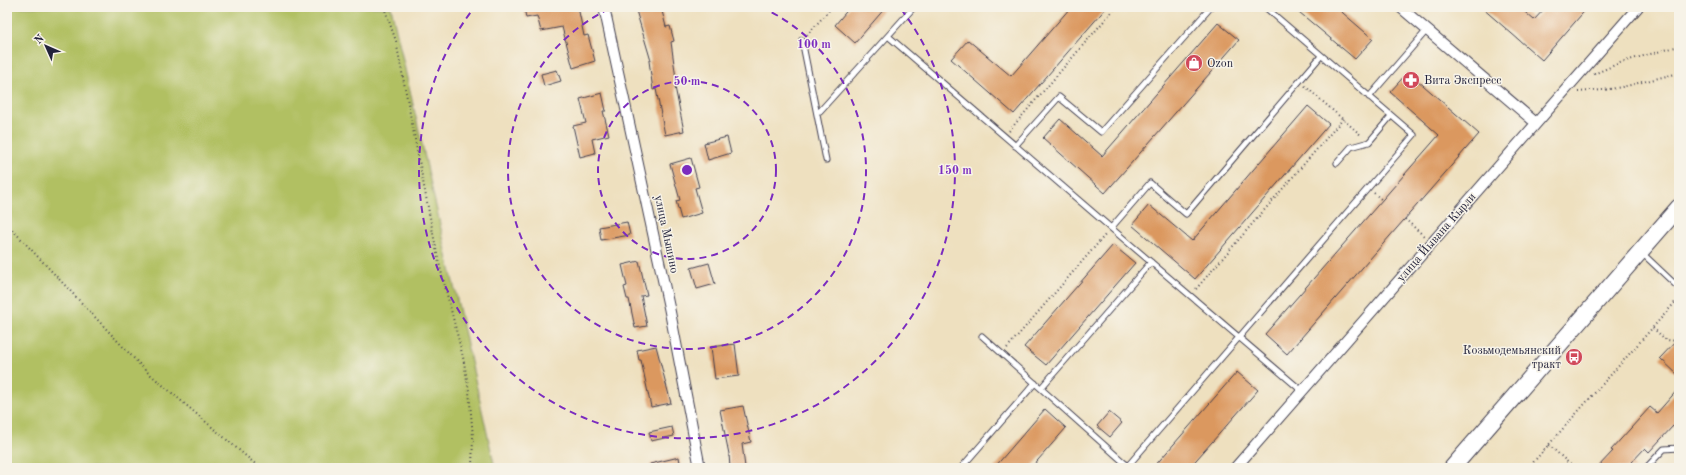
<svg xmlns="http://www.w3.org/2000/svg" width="1686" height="475" font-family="'Old Standard TT',serif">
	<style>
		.green { fill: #b1c062; stroke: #6a714e }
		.building { fill: #db985e }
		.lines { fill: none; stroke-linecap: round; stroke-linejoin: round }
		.lane-casing { stroke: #413e4f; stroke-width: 7 }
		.street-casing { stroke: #413e4f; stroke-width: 12 }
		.primary-casing { stroke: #413e4f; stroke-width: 18 }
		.path { stroke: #413e4f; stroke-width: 2; stroke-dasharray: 1 3; stroke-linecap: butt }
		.lane { stroke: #fff; stroke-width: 5 }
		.street { stroke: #fff; stroke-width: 10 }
		.primary { stroke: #fff; stroke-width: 16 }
		.ring { fill: none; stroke: #7b2cbf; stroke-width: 2; stroke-dasharray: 7 5 }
		.labels { text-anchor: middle; stroke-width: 3; stroke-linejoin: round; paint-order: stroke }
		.poi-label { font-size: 12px; fill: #22223b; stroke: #f7f3e8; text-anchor: start }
		.street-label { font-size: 12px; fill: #22223b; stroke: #f7f3e8 }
		.centre { fill: #7b2cbf; stroke: #f7f3e8; stroke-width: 2 }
		.ring-label { font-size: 12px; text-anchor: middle; font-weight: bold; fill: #7b2cbf; stroke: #f7f3e8; stroke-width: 3; stroke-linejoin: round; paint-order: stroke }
	</style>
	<rect width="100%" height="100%" fill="#f7f3e8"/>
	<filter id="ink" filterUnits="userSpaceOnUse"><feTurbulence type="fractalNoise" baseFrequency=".025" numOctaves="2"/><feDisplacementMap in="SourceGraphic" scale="8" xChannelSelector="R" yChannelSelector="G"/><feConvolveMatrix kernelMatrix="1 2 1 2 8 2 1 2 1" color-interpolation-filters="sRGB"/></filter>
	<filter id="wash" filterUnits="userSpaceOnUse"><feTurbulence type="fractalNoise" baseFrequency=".012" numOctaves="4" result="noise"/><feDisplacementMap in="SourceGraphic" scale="16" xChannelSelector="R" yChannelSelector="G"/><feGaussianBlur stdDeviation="0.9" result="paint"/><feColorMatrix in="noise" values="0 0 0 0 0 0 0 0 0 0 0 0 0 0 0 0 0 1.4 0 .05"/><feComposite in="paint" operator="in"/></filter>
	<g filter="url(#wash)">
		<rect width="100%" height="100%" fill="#eee0bf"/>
		<path class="green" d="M7,7H391L495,468H7Z"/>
		<g id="blocks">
			<path class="building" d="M524,7H578L584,36L588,35L595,61L573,68L562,27L541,31L537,16L526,18Z
				M635,7H661L666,27L670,26L674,41L671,42L677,86L675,87L684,131L665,135L656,89L653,90L649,61H651Z
				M850,7H886L855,43L835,25Z
				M1071,7H1107L1014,114L951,59L968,40L1011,76Z
				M1293,7H1336L1373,39L1355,59Z
				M1481,7H1519L1534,20L1546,7H1588L1542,60Z
				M1218,23L1239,40L1105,193L1043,138L1060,119L1102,156Z
				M557,70L561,81L544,86L541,74Z
				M1408,72L1479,134L1287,354L1265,334L1439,135L1390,92Z
				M602,93L606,111H603L609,135L592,139L595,153L580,157L573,126L586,123L580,99Z
				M1308,106L1329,124L1195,279L1132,225L1149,205L1192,241Z
				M727,137L731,153L708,160L704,143Z
				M691,158L699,187L695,188L702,213L681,219L676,201L680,200L670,164Z
				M627,222L630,235L601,240L599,227Z
				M1113,245L1135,263L1046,365L1024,347Z
				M639,261L647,295L641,296L647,326L635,328L629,299H627L624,287L627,286L622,265Z
				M709,263L715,284L697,289L691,268Z
				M1679,338V376L1660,358Z
				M735,344L739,376L715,379L711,347Z
				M656,346L671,403L651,407L641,360H639L637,350Z
				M1237,372L1258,390L1189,468H1153Z
				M1679,388V423L1675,427L1673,426L1649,452L1645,448L1631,463L1636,468H1597L1613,451L1611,450L1650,407L1657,413Z
				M743,406L751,442L742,444L745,467L730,468L729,454L720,410Z
				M1045,409L1066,428L1031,468H994Z
				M1109,412L1122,423L1110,437L1097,426Z
				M672,427L674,436L651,441L649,432Z
				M679,457L681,468H650V464Z"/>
		</g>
	</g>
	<g filter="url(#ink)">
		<use href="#blocks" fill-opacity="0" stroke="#413e4f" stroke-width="1"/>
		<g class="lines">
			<defs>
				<path id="lane" d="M888,36L1111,228
					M802,40L826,160
					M1369,97L1427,30
					M820,111L914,7
					M1015,146L1059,97L1101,132L1211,7
					M1337,163L1351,147L1369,142L1391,116
					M1642,253L1679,288
					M982,336L1129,467
					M1041,388L1151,262
					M1302,391L1111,228L1150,183L1186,214L1321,56
					M961,468L1035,383
					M1126,468L1414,135L1265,7
					M1646,468L1664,449L1679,448"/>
				<path id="street" d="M604,7L670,312L700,468
					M1400,7L1536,123
					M1235,468L1638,7"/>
				<path id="primary" d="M1452,468L1679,207"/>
			</defs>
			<use href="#lane" class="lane-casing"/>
			<use href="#street" class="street-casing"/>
			<use href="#primary" class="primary-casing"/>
			<path class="path" d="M384,7L396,41L438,259L463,357L469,391L473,437L472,468
				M807,35L832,7
				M1594,74L1622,62L1679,46
				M1305,86L1362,136
				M1578,92L1603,90L1622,87L1679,73
				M1009,131L1116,7
				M1374,193L1382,200
				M1405,219L1424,236
				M7,224L145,370L260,468
				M1196,289L1343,119
				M1653,328L1666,340L1679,341
				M1007,348L1106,234
				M1549,445L1574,468
				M1528,468L1679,298"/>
			<use href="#lane" class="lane"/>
			<use href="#street" class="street"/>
			<use href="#primary" class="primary"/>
		</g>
	</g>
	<g class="ring">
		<circle cx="687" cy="170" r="89"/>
		<path d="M761 7A179 179 0 1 1 613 7"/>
		<path d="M901 9A268 268 0 1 1 473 9"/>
	</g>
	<defs>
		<symbol id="shop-disc" viewBox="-11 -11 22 22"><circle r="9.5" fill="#d1495b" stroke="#f7f3e8"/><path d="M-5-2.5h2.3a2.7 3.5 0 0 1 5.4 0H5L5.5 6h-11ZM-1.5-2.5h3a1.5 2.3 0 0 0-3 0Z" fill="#fff"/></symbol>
		<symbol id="pharmacy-disc" viewBox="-11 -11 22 22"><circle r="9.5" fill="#d1495b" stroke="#f7f3e8"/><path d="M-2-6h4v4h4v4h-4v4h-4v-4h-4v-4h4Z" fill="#fff"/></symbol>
		<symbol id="bus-disc" viewBox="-11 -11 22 22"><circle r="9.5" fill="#d1495b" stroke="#f7f3e8"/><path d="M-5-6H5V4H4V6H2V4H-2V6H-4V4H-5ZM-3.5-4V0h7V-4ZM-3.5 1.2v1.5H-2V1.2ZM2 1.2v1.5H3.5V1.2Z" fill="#fff"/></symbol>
	</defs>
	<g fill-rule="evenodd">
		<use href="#shop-disc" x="1184" y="53" width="20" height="20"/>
		<use href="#pharmacy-disc" x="1401" y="70" width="20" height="20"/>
		<use href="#bus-disc" x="1564" y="347" width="20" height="20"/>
	</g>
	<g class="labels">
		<g class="poi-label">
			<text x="1207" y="67">Ozon</text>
			<text x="1424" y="84">Вита Экспресс</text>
			<text x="1561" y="354" text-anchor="end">Козьмодемьянский<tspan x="1561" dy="14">тракт</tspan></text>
		</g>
		<g class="street-label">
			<text transform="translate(667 234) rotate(78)" y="4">улица Мышино</text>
			<text transform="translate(1436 237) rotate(-49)" y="4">улица Йывана Кырли</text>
		</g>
	</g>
	<circle cx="687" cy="170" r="6" class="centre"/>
	<g class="ring-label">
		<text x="814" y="48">100 m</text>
		<text x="687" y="85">50 m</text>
		<text x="955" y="174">150 m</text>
	</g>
	<rect width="1686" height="475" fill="none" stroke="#f7f3e8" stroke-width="24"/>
	<g transform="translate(46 46) rotate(315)" stroke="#f7f3e8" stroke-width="3" paint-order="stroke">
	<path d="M0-3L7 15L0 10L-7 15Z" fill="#22223b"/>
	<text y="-6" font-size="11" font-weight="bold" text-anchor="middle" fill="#22223b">N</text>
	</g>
</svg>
